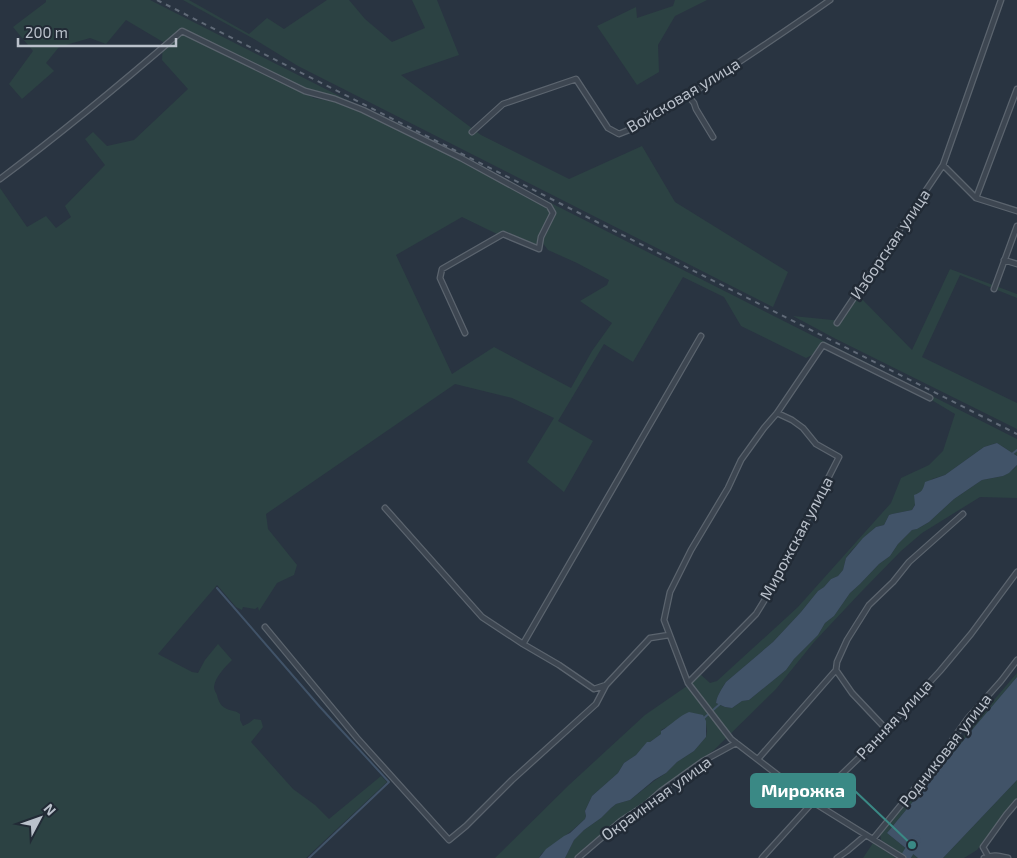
<svg xmlns="http://www.w3.org/2000/svg" width="1017" height="858" font-family="'Exo 2',sans-serif">
	<style>
		.green { fill: #2c4243; fill-rule: evenodd }
		.water { fill: #415368 }
		.lines { fill: none; stroke-linecap: round; stroke-linejoin: round }
		.stream { stroke: #415368; stroke-width: 2 }
		.river { stroke: #415368; stroke-width: 10 }
		.street-casing { stroke: #5b646e; stroke-width: 7 }
		.street { stroke: #3d4651; stroke-width: 4.5 }
		.rail { stroke: #606a77; stroke-width: 2; stroke-dasharray: 5 5; stroke-linecap: butt }
		.labels { text-anchor: middle; stroke-width: 5; stroke-linejoin: round; paint-order: stroke }
		.street-label { font-size: 16px; fill: #bac1cb; stroke: #222b36 }
		.leader { fill: none; stroke: #3a8985; stroke-width: 2 }
		.callout-dot { fill: #3a8985; stroke: #222b36; stroke-width: 2 }
		.callout { fill: #3a8985; stroke: #3a8985; stroke-width: 2 }
		.callout-label { font-size: 18px; text-anchor: middle; font-weight: bold; fill: #fff }
	</style>
	<rect width="100%" height="100%" fill="#293441"/>
	<path class="green" d="M46,0H150L1017,439V456L997,443L984,447L945,475L932,479L921,493L912,510L892,514L889,515L884,525L876,527L867,535L851,551L846,558L843,570L838,576L831,579L824,587L818,591L801,612L773,642L726,682C722,689 717,695 716,703L725,707L732,708L742,701L749,700L786,670L794,659L818,635L825,623L834,616L850,593L860,584L879,564L890,556L898,544L912,530L917,529L929,522L954,499L976,484L982,480L1003,476L1014,469L1017,465V498L980,497L922,533L901,551L860,593L814,642L776,689L714,750L584,848L575,858H565L574,840L584,830L601,818L611,808L616,804L630,800L654,781L666,773L677,762L694,751L706,737L707,731L706,724L667,727L661,730V734L650,742L647,743L636,755L624,763L618,773L592,796L585,811L586,816L585,819C571,832 556,843 541,854L539,858H495L569,785L645,715L687,686L700,674L710,683L717,681L798,607L891,503L901,478L929,465L943,451L955,414L930,399L826,348L806,358L741,326L724,297L683,277L633,362L604,344L558,421L593,441L564,492L527,462L554,418L512,398L455,384L266,514L268,529L297,565L294,575L277,583L259,611L258,607L255,609L243,607L242,610L236,607L217,585L158,654L192,672L198,673L205,660L218,644L232,660C225,667 215,677 214,687C214,690 216,693 217,695C218,700 220,705 225,708C230,711 235,710 240,714V720L243,726L249,723L254,719L261,720L263,727L251,742L293,789L315,805L329,819L381,776L387,782L306,858H0V188L27,227L46,216L56,228L71,217L65,206L105,165L85,139L93,132L107,146L134,140L188,89L162,60L163,42L126,20L106,44L90,38L59,47L46,63L54,71L22,99L9,84L33,51L13,27L46,2ZM186,31L305,89L347,99L344,105L335,102L314,98L183,35ZM551,214L555,216L542,242L548,250L577,263L609,280L607,285L580,301L612,323L592,351L571,388L494,347L452,374L396,255L462,217L497,234L505,231L536,245Z
		M183,0H189L249,34L267,18L284,29L327,0H349L365,19L392,42L425,28L412,0H437L459,55L401,75L481,135L569,179L642,146L675,202L788,272L773,307L298,66L254,39Z
		M675,0H707L675,16L658,45L659,72L637,85L597,26L636,7L637,18L673,6Z
		M950,269L1017,294V298L960,275L922,357L1017,403V429L836,339L793,316L842,321L859,296L912,350Z
		M1017,673V677L977,724L887,833L918,858H908L881,840L880,834Z
		M1017,780V800L993,828L977,850L964,858H943Z
		M873,843L896,858H863Z"/>
	<path class="water" d="M997,443L1017,456V465L1009,473L1003,476L982,480L976,484L954,499L929,522L917,529L912,530L898,544L890,556L879,564L860,584L850,593L834,616L825,623L818,635L794,659L786,670L749,700L742,701L732,708L725,707L716,703C717,695 722,689 726,682L773,642L801,612L818,591L824,587L831,579L838,576L843,570L846,558L863,538L876,527L884,525L889,515L892,514L912,510L915,505L914,495C922,492 923,490 925,482L945,475L984,447Z
		M1017,677V780L943,858H918L887,833L977,724Z
		M689,712L703,715L706,721V737L694,751L677,762L666,773L654,780L630,800L616,804L611,808L601,818L584,830L574,840L565,858H539L546,849L564,836L570,833L585,819L586,816L585,811L592,796L618,773L624,763L636,755L647,742H650L661,734V731C671,725 679,716 689,712Z"/>
	<g class="lines">
		<path class="stream" d="M1012,454L1017,450
			M217,588L320,707L389,782L309,858
			M704,718L721,703"/>
		<path class="river" d="M905,858L916,840"/>
		<defs>
			<path id="street" d="M688,96L694,103L696,109L713,137
				M472,132L503,104L576,79L608,128L619,134C654,121 685,98 715,78C754,52 792,27 830,0
				M943,165L976,198L1017,211
				M0,179C63,132 123,82 182,31L305,91L335,99L363,110L461,158L549,206L553,213L541,237L539,249L503,234L442,269L440,278L465,333
				M976,198L1017,89
				M1004,260L1017,264
				M994,289L1017,226
				M837,323L943,165L1001,0
				M385,508L482,617L523,644L559,665L594,689L606,685
				M265,627L357,738L449,840L466,826L512,780L596,704L606,685L650,638L669,635
				M523,644L701,336
				M836,670L852,693L886,729
				M688,683L756,614L772,588L839,457L816,444L803,428L792,420L777,413
				M758,759L836,670L837,662L847,640L869,605L893,582L909,562L963,514
				M873,839L938,760L968,718L1001,681L1017,660
				M988,856L983,847L1006,815L1017,802
				M578,858L621,821L644,806L661,791L703,761L736,743
				M762,858L813,802L868,749L940,671L971,634L1017,572
				M837,858L847,851L866,835
				M903,858L813,802L731,739L688,683L664,620L670,592L691,550L728,488L741,460L764,428L777,413L823,345L930,398
				M984,858C992,854 1000,856 1008,858"/>
		</defs>
		<use href="#street" class="street-casing"/>
		<use href="#street" class="street"/>
		<path class="rail" d="M157,0L1017,434"/>
	</g>
	<g class="labels">
		<g class="street-label">
			<text transform="translate(683 95) rotate(-31)" y="6">Войсковая улица</text>
			<text transform="translate(890 244) rotate(-56)" y="6">Изборская улица</text>
			<text transform="translate(796 538) rotate(-62)" y="6">Мирожская улица</text>
			<text transform="translate(894 719) rotate(-47)" y="6">Ранняя улица</text>
			<text transform="translate(945 750) rotate(-52)" y="6">Родниковая улица</text>
			<text transform="translate(656 798) rotate(-36)" y="6">Окраинная улица</text>
		</g>
	</g>
	<path class="leader" d="M912 845L855 791"/>
	<circle class="callout-dot" cx="912" cy="845" r="5"/>
	<rect class="callout" x="751" y="774" width="104" height="33" rx="5"/>
	<g class="callout-label">
		<text x="803" y="797">Мирожка</text>
	</g>
	<g transform="translate(40 818) rotate(49)" stroke="#222b36" stroke-width="4" paint-order="stroke">
	<path d="M0-4L9 19L0 12L-9 19Z" fill="#bac1cb"/>
	<text y="-8" font-size="14" font-weight="bold" text-anchor="middle" fill="#bac1cb">N</text>
	</g>
	<path d="M18 38v8h158v-8" fill="none" stroke="#bac1cb" stroke-width="2.5"/>
	<text x="25" y="38" font-size="15" fill="#bac1cb" stroke="#222b36" stroke-width="4" paint-order="stroke">200 m</text>
</svg>
